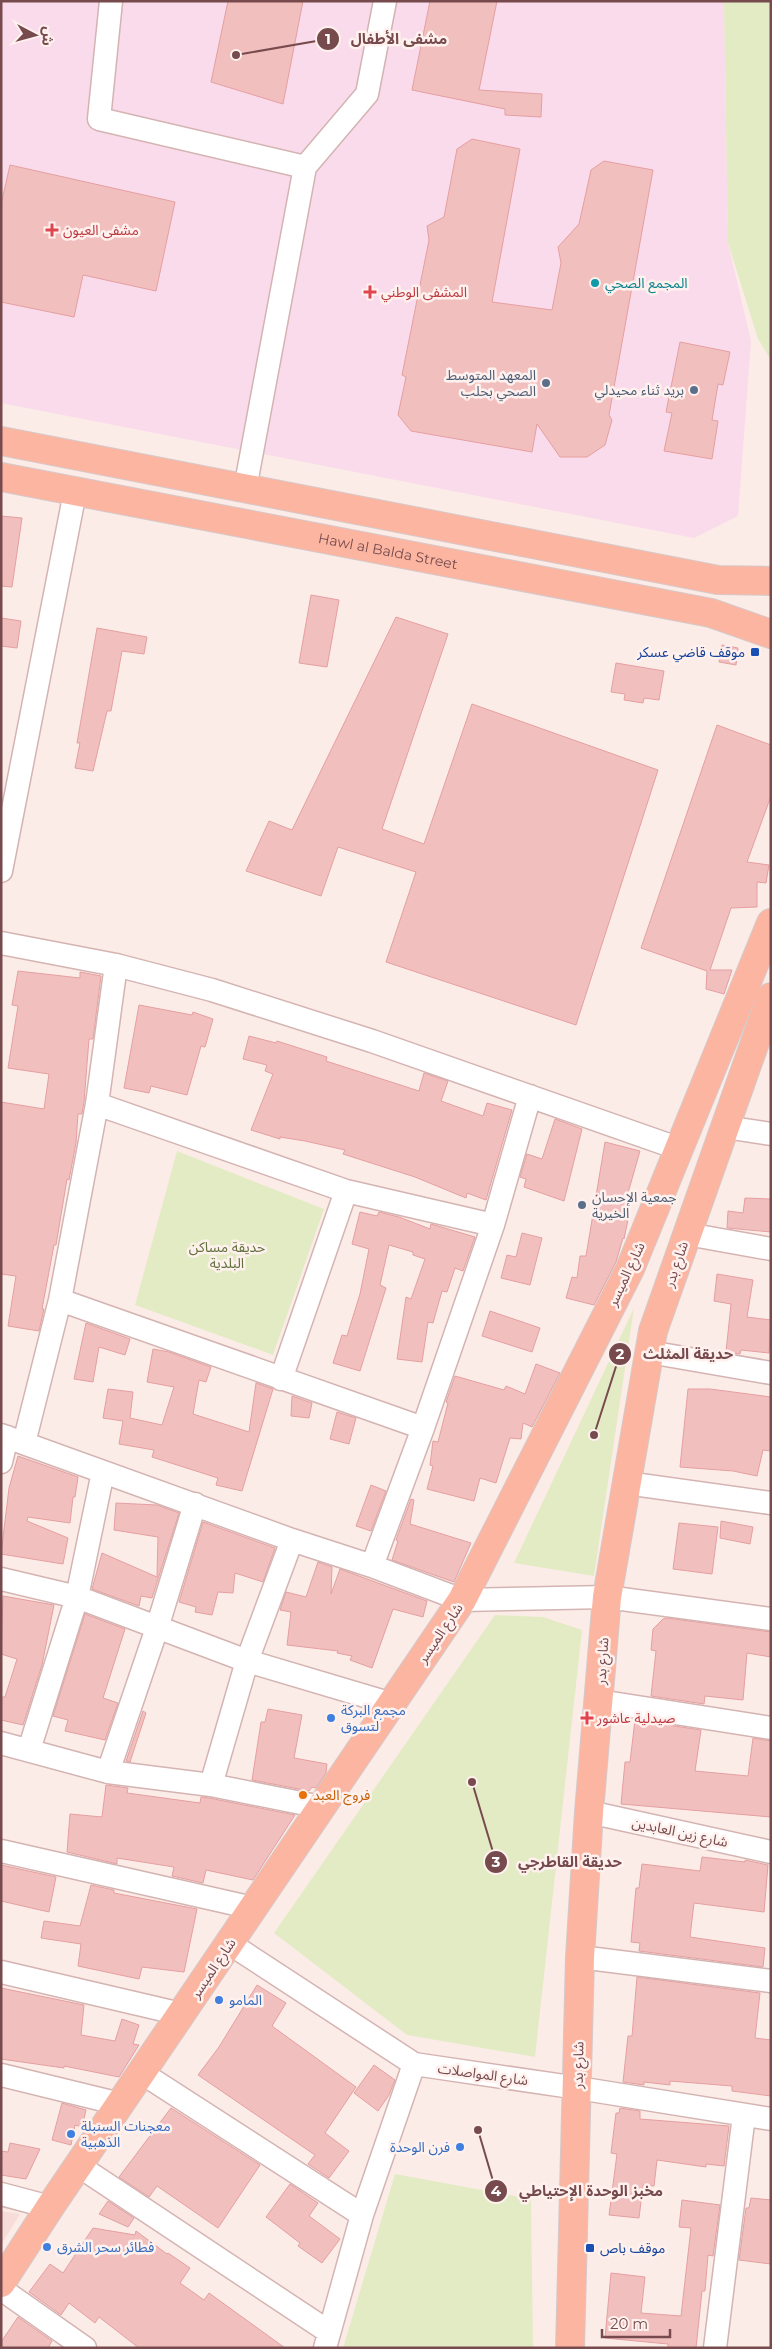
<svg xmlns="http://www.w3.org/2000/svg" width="772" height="2349" font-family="Montserrat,'Noto Sans Arabic',sans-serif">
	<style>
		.residential { fill: #f6ddd9 }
		.medical { fill: #fadbeb }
		.green { fill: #e3ebc5 }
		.building { fill: #f2bfbf; stroke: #e59fa0 }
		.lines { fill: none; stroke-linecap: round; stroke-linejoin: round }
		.minor-casing { stroke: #d4b4b2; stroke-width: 25 }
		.major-casing { stroke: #d6c9ca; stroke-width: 30 }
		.minor { stroke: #fff; stroke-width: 22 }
		.major { stroke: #fbb5a0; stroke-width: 28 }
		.health-dot { fill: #e0444e; stroke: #fff1ee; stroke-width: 2 }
		.culture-dot { fill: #0f9aa8; stroke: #fff1ee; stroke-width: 2 }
		.service-dot { fill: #5c6f8a; stroke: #fff1ee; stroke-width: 2 }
		.transit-dot { fill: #1a4fb4; stroke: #fff1ee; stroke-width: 2 }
		.shop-dot { fill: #3f7fe0; stroke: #fff1ee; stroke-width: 2 }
		.food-dot { fill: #e8710a; stroke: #fff1ee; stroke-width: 2 }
		.labels { text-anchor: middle; stroke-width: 5; stroke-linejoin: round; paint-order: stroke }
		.health-label { font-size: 14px; fill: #be3a42; stroke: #fff1ee; text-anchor: start }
		.culture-label { font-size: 14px; fill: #0d838f; stroke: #fff1ee; text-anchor: start }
		.service-label { font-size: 14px; fill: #4e5e75; stroke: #fff1ee; text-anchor: end }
		.street-label { font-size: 14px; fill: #774b4d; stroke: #fff1ee }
		.transit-label { font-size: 14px; fill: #164399; stroke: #fff1ee; text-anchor: end }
		.park-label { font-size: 14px; fill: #61713d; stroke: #fff1ee }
		.shop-label { font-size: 14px; fill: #366cbe; stroke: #fff1ee; text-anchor: start }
		.food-label { font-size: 14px; fill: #c56008; stroke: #fff1ee; text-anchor: start }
		.leader { fill: none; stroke: #774b4d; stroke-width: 2 }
		.callout-dot { fill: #774b4d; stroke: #fff1ee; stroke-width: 2 }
		.mark-label { font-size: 15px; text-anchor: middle; font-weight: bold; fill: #fff }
		.callout-label { font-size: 15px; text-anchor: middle; font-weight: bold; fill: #774b4d; stroke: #fff1ee; stroke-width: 5; stroke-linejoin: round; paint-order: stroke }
	</style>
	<rect width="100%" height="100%" fill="#fcece7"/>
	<path class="residential" d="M1,2211L20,2214L1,2245Z"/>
	<path class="medical" d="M1,1H724L728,243L751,341L738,516L694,538L1,403Z"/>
	<path class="green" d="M724,1H771V360L758,339L728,243Z
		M177,1151L324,1209L273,1355L135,1305Z
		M634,1308L594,1576L514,1563Z
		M495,1615L543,1617L582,1630L535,2057L407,2035L274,1933Z
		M395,2174L531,2199L533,2348H343Z"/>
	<path class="building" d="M228,1H303L283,104L211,82Z
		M430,1H497L479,90L542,94L541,117L505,115V109L412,90Z
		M472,139L520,149L492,302L552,310L561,263L558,247L579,224L591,170L604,161L653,170L609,415L612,420L605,445L587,457H560L537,424L532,452L411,431L398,415L406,377L402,375L429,240L427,226L444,217L457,149Z
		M10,165L175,202L156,291L83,275L74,317L1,302V205Z
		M680,342L730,352L723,385L718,384L712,420L718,421L712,459L664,451L672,413L666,412Z
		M1,516L22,518L12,587L1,586Z
		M311,595L339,600L327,667L299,663Z
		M396,617L448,634L382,829L424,844L472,704L658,770L576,1025L386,962L416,872L338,847L321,896L246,871L269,821L292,830Z
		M1,618L21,621L17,648L1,646Z
		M97,628L147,637L144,654L122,651L111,711H107L93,771L75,768L80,743H77Z
		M722,645L738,648L736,665L719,662Z
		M616,663L664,671L659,700L644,698L643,703L624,700L625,694L611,692Z
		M717,725L771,745V796L747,862L769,865L766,883L757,882V907L731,908L710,970H732L724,994L706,989L707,971L641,948Z
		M18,971L80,978V972L101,976L93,1039H89L84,1102L82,1114H78L76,1143L69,1180L67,1179L56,1245H54L42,1309H44L39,1331L8,1326L16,1276L1,1274V1102L44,1109L49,1074L8,1068L18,1006L12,1005Z
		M139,1005L192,1015L193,1012L213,1019L205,1047L201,1046L187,1095L151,1086L149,1093L124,1088Z
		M249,1036L276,1043L277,1041L327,1057L326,1061L419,1091L424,1073L448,1081L441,1101L483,1116L487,1103L512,1110L486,1200L467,1193L466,1198L415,1177L343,1154L345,1150L305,1141L280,1137V1139L251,1130L273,1074L265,1071L267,1065L243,1059Z
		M555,1119L582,1129L564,1201L524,1187L526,1179L520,1177L527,1154L542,1159Z
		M605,1142L640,1151L622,1214L629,1215L624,1239L623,1238L616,1262L594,1305L566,1298L572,1277L577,1278L580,1256H586Z
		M745,1198L771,1199V1232L727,1228L728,1211L743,1213Z
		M360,1212L377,1216L379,1212L399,1217L430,1229L431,1224L475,1237L463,1271L455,1268L447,1292L442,1291L433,1323L428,1322L422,1362L397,1359L406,1297L411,1299L425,1259L413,1255V1252L389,1245L380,1285L386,1288L360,1371L333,1363L342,1335L347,1336L360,1294L369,1249L352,1244Z
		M522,1233L542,1238L530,1285L501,1278L507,1255L516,1257Z
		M717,1274L753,1280L747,1317L771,1320L769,1353L741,1350L740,1354L726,1352L731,1304L714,1301Z
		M490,1311L540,1328L532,1352L482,1336Z
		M86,1323L130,1339L125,1355L99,1347L93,1382L74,1379Z
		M153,1349L169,1352L211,1367L206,1382L199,1380L193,1414L249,1432L256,1383L273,1389L242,1491L216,1485L218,1478L152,1457L154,1450L119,1444L123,1421L103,1418L108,1389L133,1392L130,1418L162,1425L174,1387L147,1382Z
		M536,1364L560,1373L532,1427L523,1423L521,1439L510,1438L496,1483L480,1478L474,1501L427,1489L433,1466L430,1465L433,1441L438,1442L448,1403L446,1402L455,1376L504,1390L506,1386L525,1394Z
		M688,1389H710L771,1397V1451L763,1450L757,1476L733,1471L680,1467Z
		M292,1396L312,1403L309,1418L291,1416Z
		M337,1412L356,1418L349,1444L330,1439Z
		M18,1456L78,1477L75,1497H73L70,1523L28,1517L27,1521L68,1538L63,1564L1,1554L9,1488Z
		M371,1485L386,1491L371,1531L356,1526Z
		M411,1499L414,1500L410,1524L471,1543L454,1582L392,1560L398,1541L396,1540Z
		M116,1503L157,1505L179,1513L152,1598L141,1596L139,1606L92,1589L102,1553L157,1577L158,1537L114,1530Z
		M721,1521L753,1527L750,1544L720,1538Z
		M203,1522L275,1548L263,1582L235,1573L233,1593L218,1592L212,1615L195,1612L196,1607L179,1602Z
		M679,1523L718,1527L712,1574L673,1569Z
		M318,1562L332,1567L331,1594L340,1569L427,1601L423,1617L393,1609L372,1668L350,1660L352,1656L337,1653L338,1651L287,1645L291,1612L280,1610L286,1592L306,1597Z
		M3,1596L54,1605L42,1665L23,1725L1,1720V1697H5L17,1659L1,1654Z
		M85,1614L125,1629L103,1698L118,1703L105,1740L65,1731L68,1720L53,1716Z
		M667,1618L771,1632V1657L747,1653L743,1700L705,1696L704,1704L651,1696L656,1651L651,1650L653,1629L663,1619Z
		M268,1709L302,1715L294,1758L327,1764L326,1773L316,1788L312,1787L309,1791L252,1780L261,1722H265Z
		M143,1711L146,1713L130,1762L126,1761Z
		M635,1720L701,1730L695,1771L748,1776L753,1738L771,1741V1817L621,1804L625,1762H630Z
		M106,1785L128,1788L127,1793L200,1803L201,1797L209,1798L295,1815L253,1880L206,1870L203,1883L172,1876L174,1867L117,1858V1864L67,1852L70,1814L102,1817Z
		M702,1857L745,1862V1860L768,1865L764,1912L694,1903L690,1937L765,1948L763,1967L639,1951L640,1943L631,1942L636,1888H639L642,1864L700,1871Z
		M1,1865L56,1877L49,1912L1,1901Z
		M91,1885L114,1890V1893L197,1909L184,1972L142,1967L139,1979L78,1966L81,1944L41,1938L44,1921L80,1926Z
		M637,1977L760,1993L755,2038L771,2040V2096L732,2091V2086L670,2081V2085L644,2082V2085L623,2082L628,2036H632Z
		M257,1985L286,2003L272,2026L356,2087L325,2133L349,2151L329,2178L308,2164L315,2155L198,2075L219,2047Z
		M1,1988L84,2005L81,2035L115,2041L122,2019L139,2025L133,2044L139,2045L119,2077L64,2066V2068L1,2059Z
		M374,2065L395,2080L389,2095L378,2111L354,2093Z
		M62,2103L86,2110L82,2127L75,2125L71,2145L52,2140Z
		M171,2108L260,2165L218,2228L157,2186L149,2197L119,2177Z
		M620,2108L640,2111V2119L729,2126L724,2166L706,2164V2167L657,2160L654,2186L643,2185L639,2218L609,2215L617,2154L611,2153L616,2113H619Z
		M10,2143L40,2149L26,2179L1,2175V2151L8,2152Z
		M290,2184L318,2203L309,2216L340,2239L322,2263L298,2246L300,2243L266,2217Z
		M751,2198L771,2200V2264L739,2260L746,2208H749Z
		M682,2200L720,2205L713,2256L708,2255L705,2291H702L696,2348H668V2344L605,2338L611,2273L645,2277L641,2313L681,2316L691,2228L679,2227Z
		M108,2201L134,2218L128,2227L99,2214Z
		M93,2228L135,2235L136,2231L167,2254L168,2253L190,2268L180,2283L204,2300L209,2293L285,2348H139L99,2317L95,2323L69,2303L61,2315L29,2292L50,2264L63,2273Z
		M18,2317L52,2341L48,2348H1V2342Z"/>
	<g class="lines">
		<defs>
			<path id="minor" d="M111,1L99,119L305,167
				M245,489L305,167L367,94L385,1
				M1,871L75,492
				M1,943L116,965L212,990L372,1041L680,1149
				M97,1104L346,1191L493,1225
				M725,1127L771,1134
				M687,1234L771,1249
				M60,1300L423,1428
				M649,1352L771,1373
				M281,1379L346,1191
				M1,1435L292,1540L372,1566L462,1600L607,1597L771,1619
				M24,1443L60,1300L97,1104L116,965
				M1,1462L7,1437
				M626,1483L771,1503
				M372,1566L423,1428L493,1225L530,1096
				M1,1579L77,1597L247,1661L392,1704
				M599,1701L771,1728
				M1,1743L108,1772L211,1785L321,1807
				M29,1750L77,1597L103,1472
				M108,1772L157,1628L195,1504
				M211,1785L247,1661L292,1540
				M589,1812L771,1852
				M1,1851L253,1908
				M229,1943L414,2064L578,2088L771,2119
				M580,1957L771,1981
				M1,1972L181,2014
				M142,2073L362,2215
				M1,2075L120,2104
				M79,2166L329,2332
				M1,2194L50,2207
				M1,2289L85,2348
				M325,2348L362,2215L414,2064
				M715,2348L744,2115"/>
			<g id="major">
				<path d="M1,441L718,580L771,581"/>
				<path id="s1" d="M1,477L711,613L771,634"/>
				<path d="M1,2283L50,2207L462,1600L630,1269L771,923"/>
				<path d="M570,2348L580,1957L589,1812L607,1597L653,1331L771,997"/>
			</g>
		</defs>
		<use href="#minor" class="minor-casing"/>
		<use href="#major" class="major-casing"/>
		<use href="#minor" class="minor"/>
		<use href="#major" class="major"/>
	</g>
	<g class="health-dot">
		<path d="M49.5 222.5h5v5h5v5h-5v5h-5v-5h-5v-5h5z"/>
		<path d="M367.5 284.5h5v5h5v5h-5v5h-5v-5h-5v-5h5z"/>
		<path d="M584.5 1710.5h5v5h5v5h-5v5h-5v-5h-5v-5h5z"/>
	</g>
	<circle class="culture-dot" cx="595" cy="283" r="5"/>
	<g class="service-dot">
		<circle cx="546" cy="383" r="5"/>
		<circle cx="694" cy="390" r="5"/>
		<circle cx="582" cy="1205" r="5"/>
	</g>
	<g class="transit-dot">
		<rect x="750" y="647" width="10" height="10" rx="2.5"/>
		<rect x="585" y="2243" width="10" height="10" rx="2.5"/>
	</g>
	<g class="shop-dot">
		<circle cx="331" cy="1718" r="5"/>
		<circle cx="219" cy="2000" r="5"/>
		<circle cx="71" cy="2134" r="5"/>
		<circle cx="460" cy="2147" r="5"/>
		<circle cx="47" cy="2247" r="5"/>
	</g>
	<circle class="food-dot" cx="303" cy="1795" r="5"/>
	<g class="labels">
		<g class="health-label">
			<text x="63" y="235">مشفى العيون</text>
			<text x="381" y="297">المشفى الوطني</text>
			<text x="597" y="1723">صيدلية عاشور</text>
		</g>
		<g class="culture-label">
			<text x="605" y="288">المجمع الصحي</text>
		</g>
		<g class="service-label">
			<text x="536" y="380">المعهد المتوسط<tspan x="536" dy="16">الصحي بحلب</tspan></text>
			<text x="684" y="395">بريد ثناء محيدلي</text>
			<text x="592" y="1202" text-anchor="start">جمعية الإحسان<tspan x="592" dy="16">الخيرية</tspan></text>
		</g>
		<g class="street-label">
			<text dy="5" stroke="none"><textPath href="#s1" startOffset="394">Hawl al Balda Street</textPath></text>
			<text transform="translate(676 1264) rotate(-71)" y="5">شارع بدر</text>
			<text transform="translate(626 1274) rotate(-65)" y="5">شارع الميسر</text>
			<text transform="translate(440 1633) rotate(-56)" y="5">شارع الميسر</text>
			<text transform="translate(602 1661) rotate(-86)" y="5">شارع بدر</text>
			<text transform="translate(680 1832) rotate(12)" y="5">شارع زين العابدين</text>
			<text transform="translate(213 1968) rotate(-56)" y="5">شارع الميسر</text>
			<text transform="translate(578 2065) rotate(-89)" y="5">شارع بدر</text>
			<text transform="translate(483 2074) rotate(8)" y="5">شارع المواصلات</text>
		</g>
		<g class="transit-label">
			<text x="745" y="657">موقف قاضي عسكر</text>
			<text x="600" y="2253" text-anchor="start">موقف باص</text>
		</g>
		<g class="park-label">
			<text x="227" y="1252">حديقة مساكن<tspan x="227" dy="16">البلدية</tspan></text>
		</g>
		<g class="shop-label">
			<text x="341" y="1715">مجمع البركة<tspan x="341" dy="16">لتسوق</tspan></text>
			<text x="229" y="2005">المامو</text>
			<text x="81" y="2131">معجنات السنبلة<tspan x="81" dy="16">الذهبية</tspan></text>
			<text x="450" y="2152" text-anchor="end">فرن الوحدة</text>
			<text x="57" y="2252">فطائر سحر الشرق</text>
		</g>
		<g class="food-label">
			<text x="313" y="1800">فروج العبد</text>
		</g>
	</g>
	<path class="leader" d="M236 55L328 39M594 1435L620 1354M472 1782L496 1862M478 2130L496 2191"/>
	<g class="callout-dot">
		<circle cx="236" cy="55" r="5"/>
		<circle cx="594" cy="1435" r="5"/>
		<circle cx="472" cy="1782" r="5"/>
		<circle cx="478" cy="2130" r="5"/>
		<circle cx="328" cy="39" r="12"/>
		<circle cx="620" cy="1354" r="12"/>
		<circle cx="496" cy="1862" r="12"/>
		<circle cx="496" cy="2191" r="12"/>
	</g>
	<g class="mark-label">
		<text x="328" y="44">1</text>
		<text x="620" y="1359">2</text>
		<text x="496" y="1867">3</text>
		<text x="496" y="2196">4</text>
	</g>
	<g class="callout-label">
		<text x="399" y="44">مشفى الأطفال</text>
		<text x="688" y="1359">حديقة المثلث</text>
		<text x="570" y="1867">حديقة القاطرجي</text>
		<text x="591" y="2196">مخبز الوحدة الإحتياطي</text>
	</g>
	<rect width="772" height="2349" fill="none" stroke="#774b4d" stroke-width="5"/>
	<g transform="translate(35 35) rotate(96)" stroke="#fff1ee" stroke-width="4" paint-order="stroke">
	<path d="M0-4L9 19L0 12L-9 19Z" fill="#774b4d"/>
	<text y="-8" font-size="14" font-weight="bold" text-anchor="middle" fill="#774b4d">ش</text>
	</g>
	<path d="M602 2329v8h68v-8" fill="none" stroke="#774b4d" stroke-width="2.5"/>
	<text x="610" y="2329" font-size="15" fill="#774b4d" stroke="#fff1ee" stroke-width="4" paint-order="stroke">20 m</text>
</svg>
